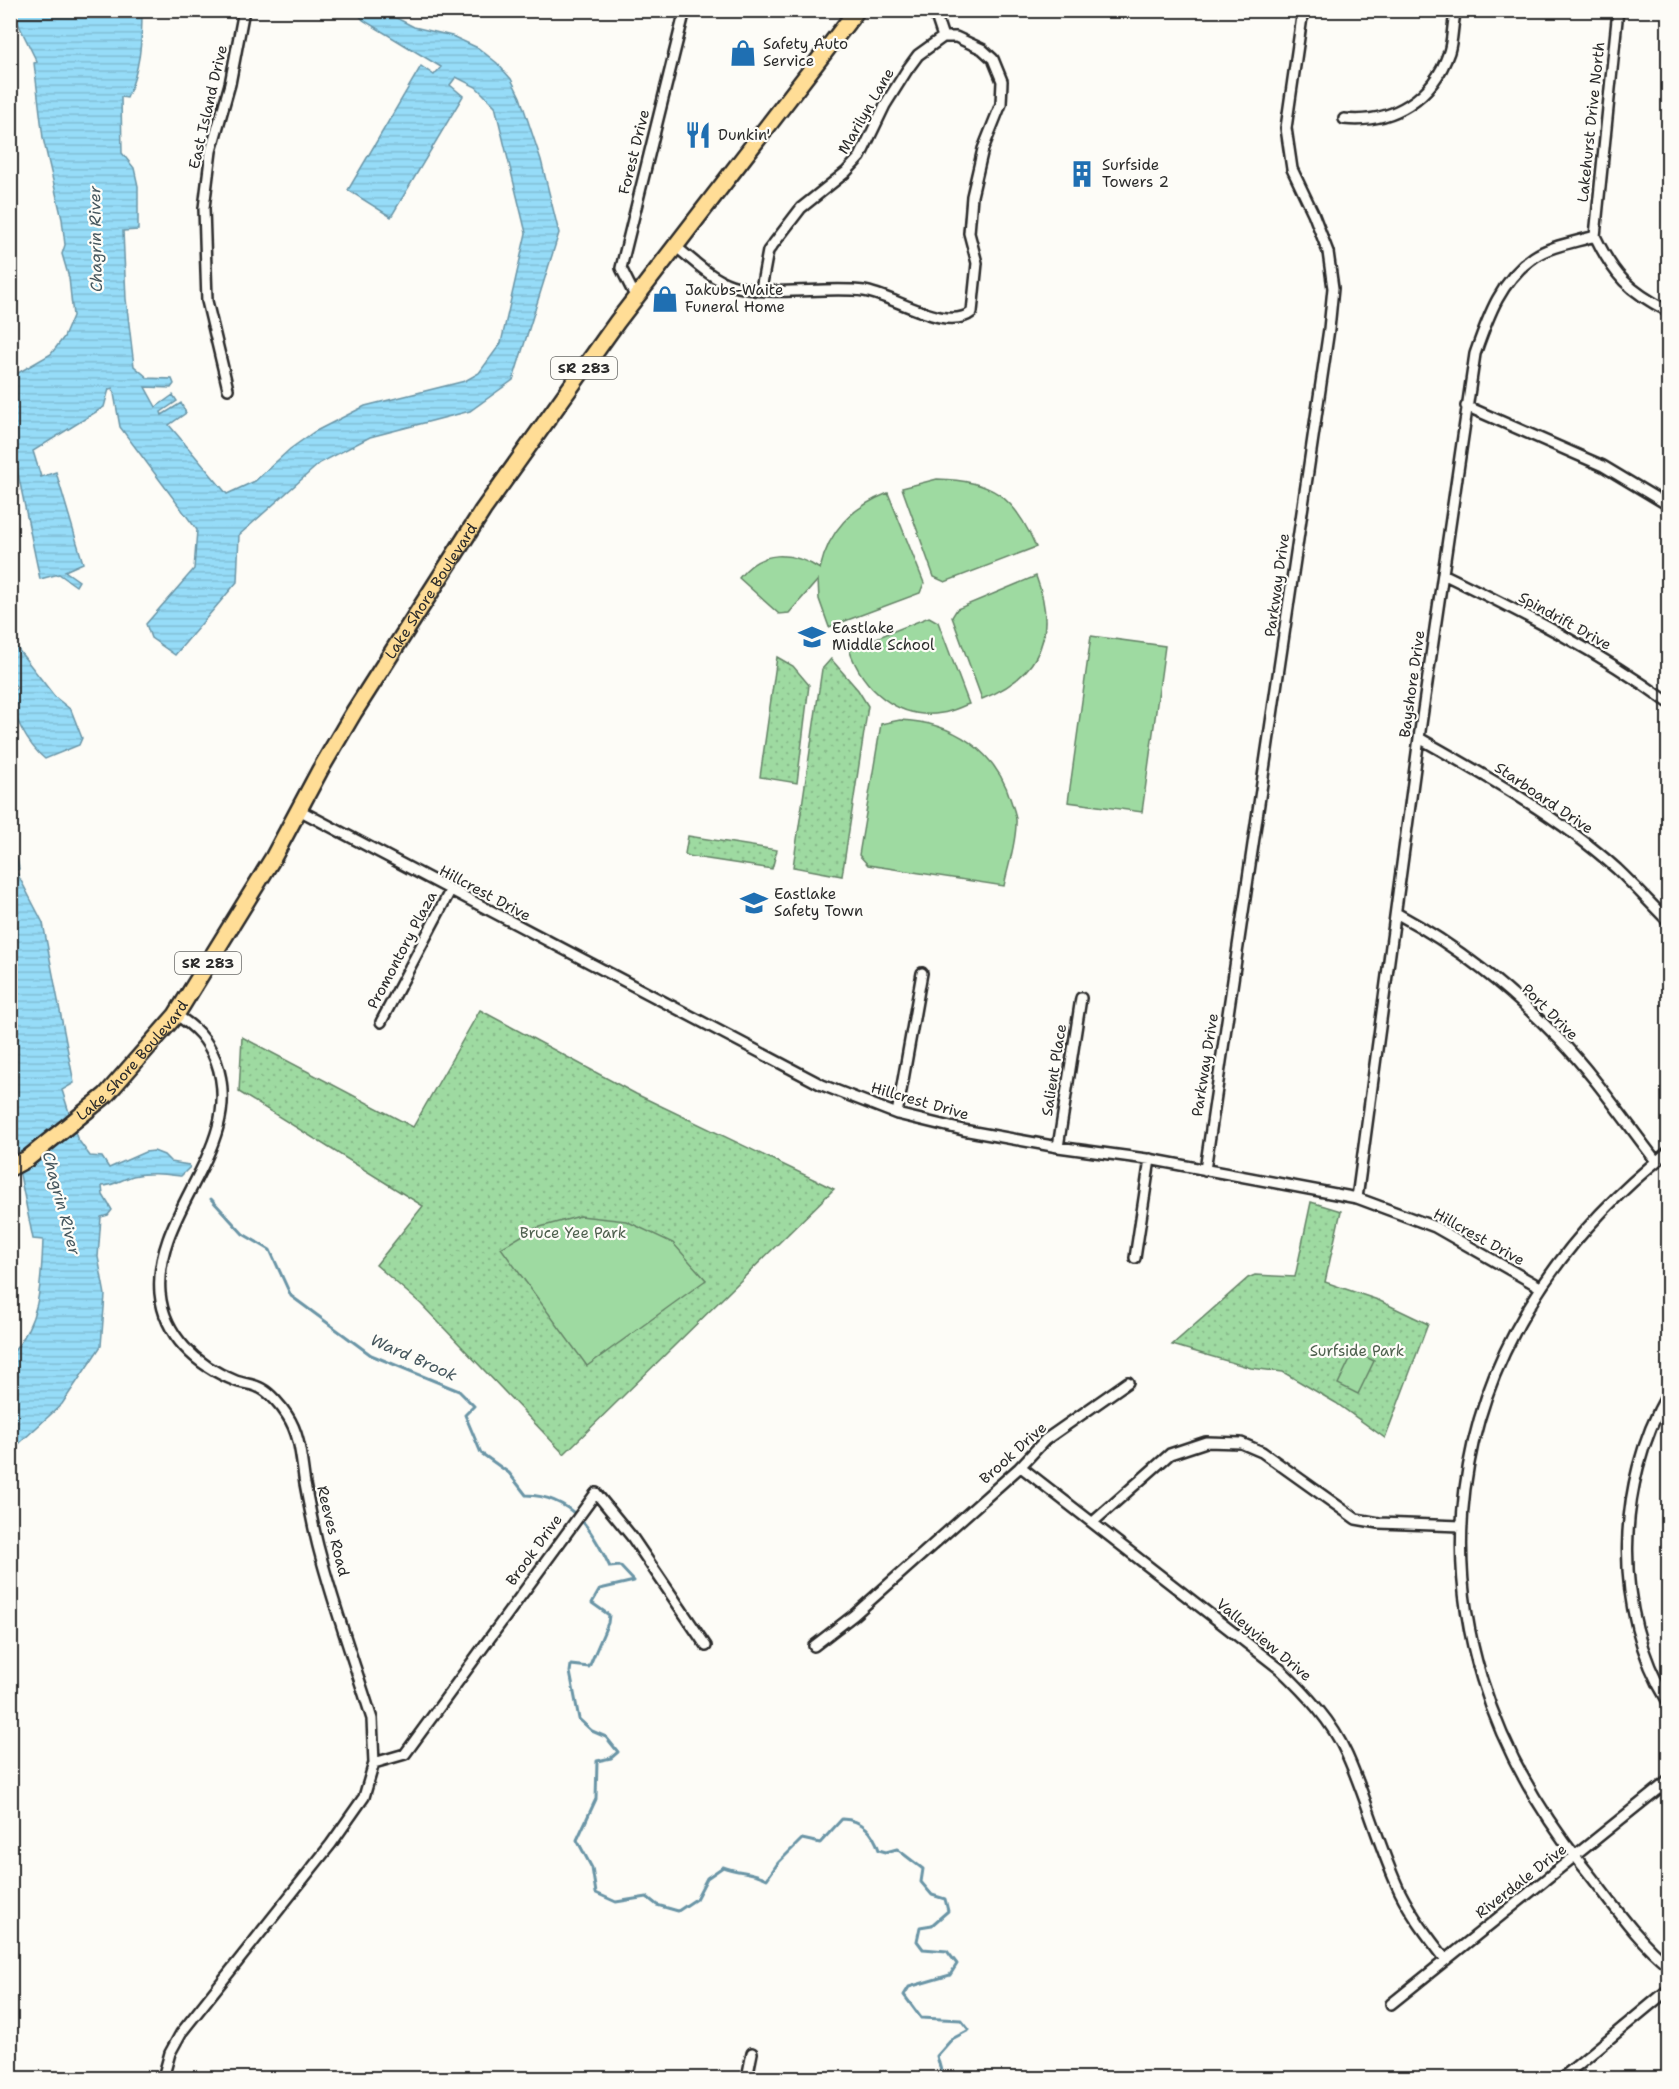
<svg xmlns="http://www.w3.org/2000/svg" width="1679" height="2089" font-family="'Shantell Sans',sans-serif">
	<style>
		.park { fill: url(#park-dots); stroke: #648266; stroke-width: 1.5 }
		.garden { fill: #9edaa1; stroke: #648266; stroke-width: 1.5 }
		.water { fill: url(#water-rules); stroke: #6b95a6; stroke-width: 1.5 }
		.lines { fill: none; stroke-linecap: round; stroke-linejoin: round }
		.stream { stroke: #6b95a6; stroke-width: 3 }
		.street-casing { stroke: #2b2b2b; stroke-width: 14 }
		.primary-casing { stroke: #2b2b2b; stroke-width: 20 }
		.street { stroke: #fdfcf7; stroke-width: 9 }
		.primary { stroke: #ffdd96; stroke-width: 15 }
		.labels { text-anchor: middle; stroke-width: 4.5; stroke-linejoin: round; paint-order: stroke }
		.shield { fill: #fdfcf7; stroke: #6a6a68; stroke-width: 1.5 }
		.shield-label { font-size: 14px; font-weight: bold; fill: #2b2b2b }
		.poi-label { font-size: 15px; fill: #2b2b2b; stroke: #fdfcf7; text-anchor: start }
		.street-label { font-size: 15px; fill: #2b2b2b; stroke: #fdfcf7 }
		.park-label { font-size: 15px; fill: #4e604e; stroke: #fdfcf7 }
		.water-label { font-size: 16px; font-style: italic; fill: #46575e; stroke: #fdfcf7 }
	</style>
	<defs>
		<pattern id="park-dots" width="8" height="8" patternUnits="userSpaceOnUse" patternTransform="scale(1.5)"><rect width="8" height="8" fill="#9edaa1"/><path d="M2 2h.1M6 6h.1" fill="none" stroke="#88bb8b" stroke-width="1.8" stroke-linecap="round"/></pattern>
		<pattern id="water-rules" width="6" height="5" patternUnits="userSpaceOnUse" patternTransform="scale(1.5)"><rect width="6" height="5" fill="#96dcf8"/><path d="M0 2.5h6" fill="none" stroke="#81bdd5"/></pattern>
	</defs>
	<rect width="100%" height="100%" fill="#fdfcf7"/>
	<filter id="ink" filterUnits="userSpaceOnUse"><feTurbulence type="fractalNoise" baseFrequency=".0167" numOctaves="2"/><feDisplacementMap in="SourceGraphic" scale="12" xChannelSelector="R" yChannelSelector="G"/><feConvolveMatrix kernelMatrix="1 2 1 2 8 2 1 2 1" color-interpolation-filters="sRGB"/></filter>
	<g filter="url(#ink)">
		<path class="park" d="M777,657L793,666L809,685L797,783L760,777Z
			M831,659L858,690L868,706L842,876L793,867L822,669Z
			M688,836L777,850L772,869L688,856L685,854Z
			M480,1010L636,1094L834,1189L564,1454L421,1304L376,1265L423,1206L239,1092L242,1037L413,1127Z
			M1311,1202L1341,1211L1325,1282L1378,1300L1428,1324L1385,1438L1336,1403L1283,1372L1251,1368L1172,1345L1248,1278L1255,1275L1295,1277Z"/>
		<path class="garden" d="M937,479C992,480 1015,497 1036,547L945,582L934,577L902,488Z
			M888,493L924,583L920,593L829,627L819,599L818,580L789,613L779,614L739,578C761,549 792,551 820,569C829,530 851,508 888,493Z
			M1036,576C1058,635 1040,676 982,699L952,617L957,609Z
			M929,617L938,622L969,704C960,707 951,712 942,713C898,721 862,688 849,649Z
			M1091,636L1165,646L1142,812L1068,802Z
			M900,720C952,722 996,750 1011,801C1013,808 1017,816 1016,823C1016,844 1008,866 1004,886L868,865L859,855L881,724Z
			M580,1216L626,1221L673,1243L706,1280L587,1366L501,1248L533,1229Z
			M1354,1351L1374,1361L1358,1394L1338,1384Z"/>
		<path class="water" d="M12,11H93L96,16L97,11H142C142,43 140,69 127,98L121,97L122,153L134,168L138,186V230L123,231L126,299L134,366L148,378L172,379L174,384L171,388L145,387L156,407L173,395L177,401L161,412L162,415L181,403L186,413L169,425L227,494L255,481L290,449L314,432L365,406L465,381L479,373L501,343L526,233L495,106L476,87L456,77L450,85L463,96L391,217L348,190L421,66L434,75L441,67L363,20L356,11H383L414,27L452,36L478,48L497,63L511,79L520,97L541,160L559,233L513,380L470,411L370,437L320,463L239,535L237,582L175,655L151,638L146,624L194,569L197,530L120,427L113,388L109,389L104,407L33,451L41,477L56,472L83,563L65,571L79,581L76,586L59,574L40,579L17,469L11,474V377L51,354L64,337L73,316L69,278L62,254L65,245L62,219L43,138L34,63L37,62Z
			M10,639L55,697L71,710L82,738L79,745L45,759C29,746 10,714 11,693L17,688L11,680Z
			M10,858H17L19,869L16,871L43,923L74,1083L62,1090L77,1138L90,1156L102,1157L109,1168L145,1152L154,1151L164,1155L171,1162L189,1165L190,1167L181,1176C164,1174 150,1172 133,1176C122,1179 114,1186 102,1186L103,1195L112,1210L108,1215L101,1217L98,1257L105,1295L101,1346L62,1404L11,1451V1355C41,1320 41,1284 43,1240L33,1239L17,1160L11,1140Z"/>
		<g class="lines">
			<path class="stream" d="M211,1199L243,1234L270,1250L291,1296L371,1355L459,1391L474,1406L465,1415L481,1453L509,1473L526,1495C572,1496 592,1529 610,1567L620,1566L634,1581L600,1589L592,1603L609,1615L608,1623L589,1667L571,1665L570,1672L579,1719L592,1731L606,1737L618,1752L611,1758L597,1761L596,1799L577,1840L592,1868L596,1893L616,1902L647,1897L657,1905L678,1911L696,1899L707,1878L723,1867C738,1873 752,1871 767,1879L778,1863L802,1839L820,1843L842,1819C863,1820 873,1832 879,1850L886,1852L897,1849L923,1869L921,1882L932,1895L945,1899L948,1911L932,1925L920,1927L917,1941L923,1949L947,1951L957,1964L950,1975L909,1987L904,1995L921,2018L961,2020L969,2030L952,2039L937,2056L943,2078"/>
			<defs>
				<path id="street" d="M1344,119C1393,124 1433,98 1449,52C1453,39 1452,24 1456,10
					M1595,236L1618,10
					M1595,236C1614,276 1629,291 1668,311
					M675,246C692,259 710,278 731,285C771,298 822,286 864,291C893,295 946,333 972,312L977,263L969,233L972,196L983,149L1001,104L1002,81L993,59L982,49L956,37H943L934,10
					M761,289L768,251L801,208L846,172L860,157L885,105L907,70L918,55L943,37
					M636,298L621,268L685,10
					M228,389L207,301L204,208L211,151L230,84L244,10
					M1466,406L1603,466L1668,505
					M1443,574C1521,612 1598,651 1668,702
					M1419,738C1488,777 1558,816 1617,869C1635,886 1651,904 1668,921
					M299,810L822,1085L897,1114L963,1130L1058,1147L1154,1160L1357,1198L1435,1227L1540,1287
					M1396,913C1459,947 1509,988 1559,1039C1593,1074 1626,1122 1656,1161
					M381,1022L450,891
					M897,1114L922,973
					M1058,1147L1081,998
					M1668,1152C1431,1339 1392,1627 1582,1865C1609,1898 1635,1939 1668,1965
					M1205,1170L1329,329L1333,288L1328,252L1313,213L1292,169L1286,128L1303,10
					M1357,1198L1419,738L1475,354C1488,317 1500,281 1534,257C1550,246 1576,242 1595,236
					M1135,1258L1150,1159
					M1668,1393C1616,1484 1612,1611 1668,1702
					M1021,1467L1280,1669C1306,1694 1332,1721 1347,1755C1367,1799 1379,1848 1400,1892C1412,1916 1429,1938 1446,1960
					M1093,1522L1170,1454L1206,1442L1241,1443L1262,1452L1356,1519L1379,1523L1461,1526
					M814,1646L854,1615L1019,1468L1045,1440L1128,1382
					M374,1763L405,1754L596,1493L632,1537L706,1646
					M1391,2004L1668,1781
					M163,2078L170,2053L181,2033L331,1844L364,1797L374,1763L372,1719C354,1662 333,1604 318,1546C313,1526 309,1505 305,1484C301,1460 301,1436 287,1415C282,1407 270,1393 262,1389C255,1384 244,1384 236,1381C197,1366 164,1336 160,1293C153,1210 247,1146 216,1061C207,1039 196,1027 176,1015
					M747,2078L752,2053
					M1562,2078L1668,1990"/>
				<g id="primary">
					<path id="s1" d="M10,1168L27,1159L106,1095L176,1015L273,858L320,770L354,712L483,510L617,322L857,10"/>
				</g>
			</defs>
			<use href="#street" class="street-casing"/>
			<use href="#primary" class="primary-casing"/>
			<use href="#street" class="street"/>
			<use href="#primary" class="primary"/>
		</g>
	</g>
	<defs>
		<symbol id="shop-bare" viewBox="-9 -9 18 18"><path d="M-5-2.5h2.3a2.7 3.5 0 0 1 5.4 0H5L5.5 6h-11ZM-1.5-2.5h3a1.5 2.3 0 0 0-3 0Z" fill="#1f6fb2" stroke="#fdfcf7" stroke-width="2.5" paint-order="stroke"/></symbol>
		<symbol id="restaurant-bare" viewBox="-9 -9 18 18"><path d="M-5-6h1v4h1v-4h1v4h1v-4h1v5L-1.5 .5V6h-2V.5L-5-1ZM5-6V6H3V1.5H1.5Q1.5-4 5-6Z" fill="#1f6fb2" stroke="#fdfcf7" stroke-width="2.5" paint-order="stroke"/></symbol>
		<symbol id="building-bare" viewBox="-9 -9 18 18"><path d="M-4-6H4V6H1V3H-1V6H-4ZM-2.5-4.3h1.7v1.8h-1.7ZM.8-4.3h1.7v1.8H.8ZM-2.5-1h1.7V.8h-1.7ZM.8-1h1.7V.8H.8Z" fill="#1f6fb2" stroke="#fdfcf7" stroke-width="2.5" paint-order="stroke"/></symbol>
		<symbol id="school-bare" viewBox="-9 -9 18 18"><path d="M0-5L7-2L0 1L-7-2ZM-4 1L0 2.5L4 1V4Q0 6-4 4Z" fill="#1f6fb2" stroke="#fdfcf7" stroke-width="2.5" paint-order="stroke"/></symbol>
	</defs>
	<g fill-rule="evenodd">
		<use href="#shop-bare" x="724" y="34" width="38" height="38"/>
		<use href="#restaurant-bare" x="679" y="116" width="38" height="38"/>
		<use href="#building-bare" x="1063" y="155" width="38" height="38"/>
		<use href="#shop-bare" x="646" y="280" width="38" height="38"/>
		<use href="#school-bare" x="793" y="618" width="38" height="38"/>
		<use href="#school-bare" x="735" y="884" width="38" height="38"/>
	</g>
	<g class="labels">
		<g class="shield">
			<rect x="551" y="357" width="66" height="22" rx="4.5"/>
			<rect x="175" y="952" width="66" height="22" rx="4.5"/>
		</g>
		<g class="shield-label">
			<text x="584" y="373">SR 283</text>
			<text x="208" y="968">SR 283</text>
		</g>
		<g class="poi-label">
			<text x="763" y="49">Safety Auto<tspan x="763" dy="17">Service</tspan></text>
			<text x="718" y="140">Dunkin'</text>
			<text x="1102" y="170">Surfside<tspan x="1102" dy="17">Towers 2</tspan></text>
			<text x="685" y="295">Jakubs-Waite<tspan x="685" dy="17">Funeral Home</tspan></text>
			<text x="832" y="633">Eastlake<tspan x="832" dy="17">Middle School</tspan></text>
			<text x="774" y="899">Eastlake<tspan x="774" dy="17">Safety Town</tspan></text>
		</g>
		<g class="street-label">
			<text transform="translate(208 107) rotate(-77)" y="5">East Island Drive</text>
			<text transform="translate(866 111) rotate(-60)" y="5">Marilyn Lane</text>
			<text transform="translate(1591 122) rotate(-84)" y="5">Lakehurst Drive North</text>
			<text transform="translate(634 152) rotate(-76)" y="5">Forest Drive</text>
			<text transform="translate(1277 585) rotate(-82)" y="5">Parkway Drive</text>
			<text dy="5" stroke="none"><textPath href="#s1" startOffset="722">Lake Shore Boulevard</textPath></text>
			<text transform="translate(1565 621) rotate(29)" y="5">Spindrift Drive</text>
			<text transform="translate(1412 684) rotate(-82)" y="5">Bayshore Drive</text>
			<text transform="translate(1544 798) rotate(34)" y="5">Starboard Drive</text>
			<text transform="translate(485 893) rotate(28)" y="5">Hillcrest Drive</text>
			<text transform="translate(402 950) rotate(-62)" y="5">Promontory Plaza</text>
			<text transform="translate(1550 1012) rotate(45)" y="5">Port Drive</text>
			<text dy="5" stroke="none"><textPath href="#s1" startOffset="164">Lake Shore Boulevard</textPath></text>
			<text transform="translate(1205 1065) rotate(-81)" y="5">Parkway Drive</text>
			<text transform="translate(1054 1070) rotate(-81)" y="5">Salient Place</text>
			<text transform="translate(920 1101) rotate(16)" y="5">Hillcrest Drive</text>
			<text transform="translate(1479 1237) rotate(29)" y="5">Hillcrest Drive</text>
			<text transform="translate(1013 1453) rotate(-42)" y="5">Brook Drive</text>
			<text transform="translate(333 1531) rotate(76)" y="5">Reeves Road</text>
			<text transform="translate(534 1550) rotate(-54)" y="5">Brook Drive</text>
			<text transform="translate(1264 1640) rotate(40)" y="5">Valleyview Drive</text>
			<text transform="translate(1521 1881) rotate(-38)" y="5">Riverdale Drive</text>
		</g>
		<g class="park-label">
			<text x="573" y="1238">Bruce Yee Park</text>
			<text x="1357" y="1356">Surfside Park</text>
		</g>
		<g class="water-label">
			<text transform="translate(95 239) rotate(-91)" y="6">Chagrin River</text>
			<text transform="translate(62 1203) rotate(75)" y="6">Chagrin River</text>
			<text transform="translate(414 1357) rotate(24)" y="6">Ward Brook</text>
		</g>
	</g>
	<rect width="1679" height="2089" fill="none" stroke="#fdfcf7" stroke-width="36"/>
	<rect x="18" y="18" width="1643" height="2053" fill="none" stroke="#2b2b2b" stroke-width="2" filter="url(#ink)"/>
</svg>
